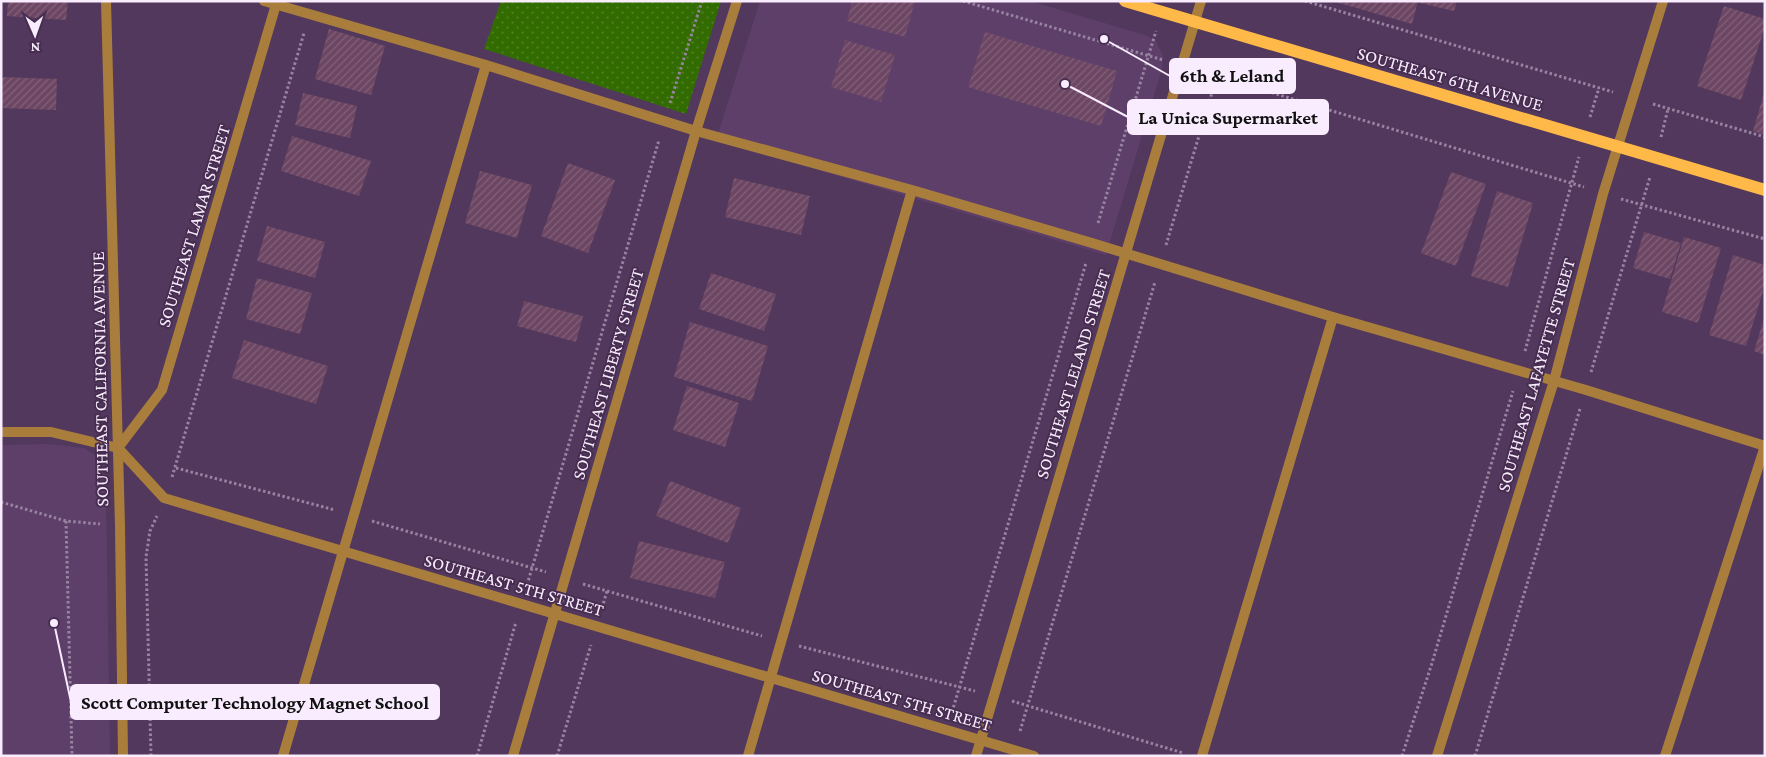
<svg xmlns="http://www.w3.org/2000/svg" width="1766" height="757" font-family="'Crimson Pro',serif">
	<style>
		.built { fill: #5d3f69 }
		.grass { fill: url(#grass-dots) }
		.building { fill: url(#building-hatch) }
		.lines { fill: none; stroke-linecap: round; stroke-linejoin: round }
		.path { stroke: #9883a0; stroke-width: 3; stroke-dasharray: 2.5 2.5; stroke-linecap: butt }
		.service { stroke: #a97e3d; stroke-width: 10 }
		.minor { stroke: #a97e3d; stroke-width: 10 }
		.primary { stroke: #ffb948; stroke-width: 12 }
		.labels { text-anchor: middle; stroke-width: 4; stroke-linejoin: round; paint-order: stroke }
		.street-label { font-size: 18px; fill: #f9ecfe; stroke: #472e51 }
		.leader { fill: none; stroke: #f9ecfe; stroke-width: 2 }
		.callout-dot { fill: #f9ecfe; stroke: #472e51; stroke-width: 2 }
		.callout { fill: #f9ecfe; stroke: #f9ecfe; stroke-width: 2 }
		.callout-label { font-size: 19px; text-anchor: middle; font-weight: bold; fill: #111 }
	</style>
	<defs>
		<pattern id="grass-dots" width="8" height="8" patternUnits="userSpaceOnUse" patternTransform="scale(1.25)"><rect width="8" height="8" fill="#326c00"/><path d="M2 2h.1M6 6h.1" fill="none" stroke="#508126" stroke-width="1.8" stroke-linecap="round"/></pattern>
		<pattern id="building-hatch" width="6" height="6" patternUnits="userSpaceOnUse" patternTransform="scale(1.25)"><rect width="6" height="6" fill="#6c4663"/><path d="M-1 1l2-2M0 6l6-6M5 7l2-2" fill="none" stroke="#82617a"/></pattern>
	</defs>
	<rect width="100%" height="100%" fill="#52385c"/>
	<path class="built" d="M760,1H1030L1145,35L1156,41L1163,56L1162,69L1106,255L716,140Z
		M48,444L84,448L95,455L102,467L106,490L110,756H1V445Z"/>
	<path class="grass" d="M501,1H721L686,114L484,49Z"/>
	<path class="building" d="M8,1H68L66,20L7,16Z
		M852,1H915L905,37L847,21Z
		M1332,1H1418L1412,24Z
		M1420,1H1457L1454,11L1420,3Z
		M1724,6L1765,19V27L1741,100L1697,86Z
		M329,29L385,46L371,95L315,79Z
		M985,32L1117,71L1101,126L968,87Z
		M845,40L895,55L881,102L831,87Z
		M1,77L57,79L56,110L1,108Z
		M303,93L357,106L350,138L295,125Z
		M1764,93L1765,94V135L1753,131Z
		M292,136L371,161L359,196L281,171Z
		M568,163L615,180L588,253L541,236Z
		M480,171L532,185L517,238L465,223Z
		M1451,172L1486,184L1456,266L1421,253Z
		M734,178L810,196L801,235L725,217Z
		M1497,191L1533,203L1508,287L1471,276Z
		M267,226L325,242L315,278L257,261Z
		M1644,232L1681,243L1670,279L1633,268Z
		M1684,237L1721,248L1698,323L1662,312Z
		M1733,255L1765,265V285L1746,346L1709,335Z
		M711,273L776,294L764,331L699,309Z
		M257,278L312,293L300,334L246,319Z
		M524,301L583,316L576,342L517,326Z
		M1764,319H1765V355L1754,351Z
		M690,322L768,346L752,401L674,377Z
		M244,340L328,366L316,404L232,378Z
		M687,386L739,403L725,447L673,430Z
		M670,481L741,508L728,543L656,516Z
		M639,541L725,562L715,598L630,578Z"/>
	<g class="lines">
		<path class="path" d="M963,1L1163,60
			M1305,1L1613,92
			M1200,71L1584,187
			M670,103L702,1
			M1653,104L1765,137
			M1590,117L1599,88
			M1661,137L1668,109
			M1621,199L1765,239
			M1098,223L1156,31
			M1166,245L1221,63
			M1525,351L1579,157
			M1591,372L1650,177
			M176,468L335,510
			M172,477L304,33
			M1,502L66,521L100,524
			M66,521L72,756
			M372,521L546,572
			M583,584L762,636
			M527,585L659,140
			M602,608L607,591
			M799,646L975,691
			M1012,701L1183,753
			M952,712L1086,263
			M1020,731L1155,282
			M151,756L146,557L150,531L157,516
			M477,756L516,622
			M557,756L591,645
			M1402,756L1432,663L1513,391
			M1475,756L1580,409"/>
		<path class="service" d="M264,1L486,65L696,131L912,190
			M283,756L486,65
			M748,756L912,190L1092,243L1333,317L1586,390L1765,446L1665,756
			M1202,756L1333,317"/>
		<path class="minor" d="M106,1L120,526L123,756
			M1,432H51L118,448L164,498L1034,756
			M118,448L162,390L277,1
			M513,756L696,131L737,1
			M976,756L1201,1
			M1437,756L1554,381L1603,194L1663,1"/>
		<path class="primary" d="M1125,1L1765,190"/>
	</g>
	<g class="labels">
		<g class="street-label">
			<text transform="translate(1450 79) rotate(16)" y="6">SOUTHEAST 6TH AVENUE</text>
			<text transform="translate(194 226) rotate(-73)" y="6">SOUTHEAST LAMAR STREET</text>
			<text transform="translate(608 374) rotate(-74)" y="6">SOUTHEAST LIBERTY STREET</text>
			<text transform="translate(1073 374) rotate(-73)" y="6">SOUTHEAST LELAND STREET</text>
			<text transform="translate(1536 375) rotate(-74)" y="6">SOUTHEAST LAFAYETTE STREET</text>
			<text transform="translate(100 379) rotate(-91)" y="6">SOUTHEAST CALIFORNIA AVENUE</text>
			<text transform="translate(514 585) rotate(16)" y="6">SOUTHEAST 5TH STREET</text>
			<text transform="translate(902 700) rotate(16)" y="6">SOUTHEAST 5TH STREET</text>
		</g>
	</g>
	<path class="leader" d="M1104 39L1170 76M1065 84L1128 117M54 623L71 702"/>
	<g class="callout-dot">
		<circle cx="1104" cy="39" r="5"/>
		<circle cx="1065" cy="84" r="5"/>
		<circle cx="54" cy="623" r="5"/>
	</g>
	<g class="callout">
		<rect x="1170" y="59" width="125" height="34" rx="5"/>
		<rect x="1128" y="100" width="200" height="34" rx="5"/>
		<rect x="71" y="685" width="368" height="34" rx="5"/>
	</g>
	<g class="callout-label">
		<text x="1232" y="82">6th &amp; Leland</text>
		<text x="1228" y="124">La Unica Supermarket</text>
		<text x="255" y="709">Scott Computer Technology Magnet School</text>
	</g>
	<rect width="1766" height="757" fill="none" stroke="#f9ecfe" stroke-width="5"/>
	<g transform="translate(35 35) rotate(178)" stroke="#472e51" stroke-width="4" paint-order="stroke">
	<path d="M0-4L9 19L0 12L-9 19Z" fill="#f9ecfe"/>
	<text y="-8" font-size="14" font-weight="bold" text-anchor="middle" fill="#f9ecfe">N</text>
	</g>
</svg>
